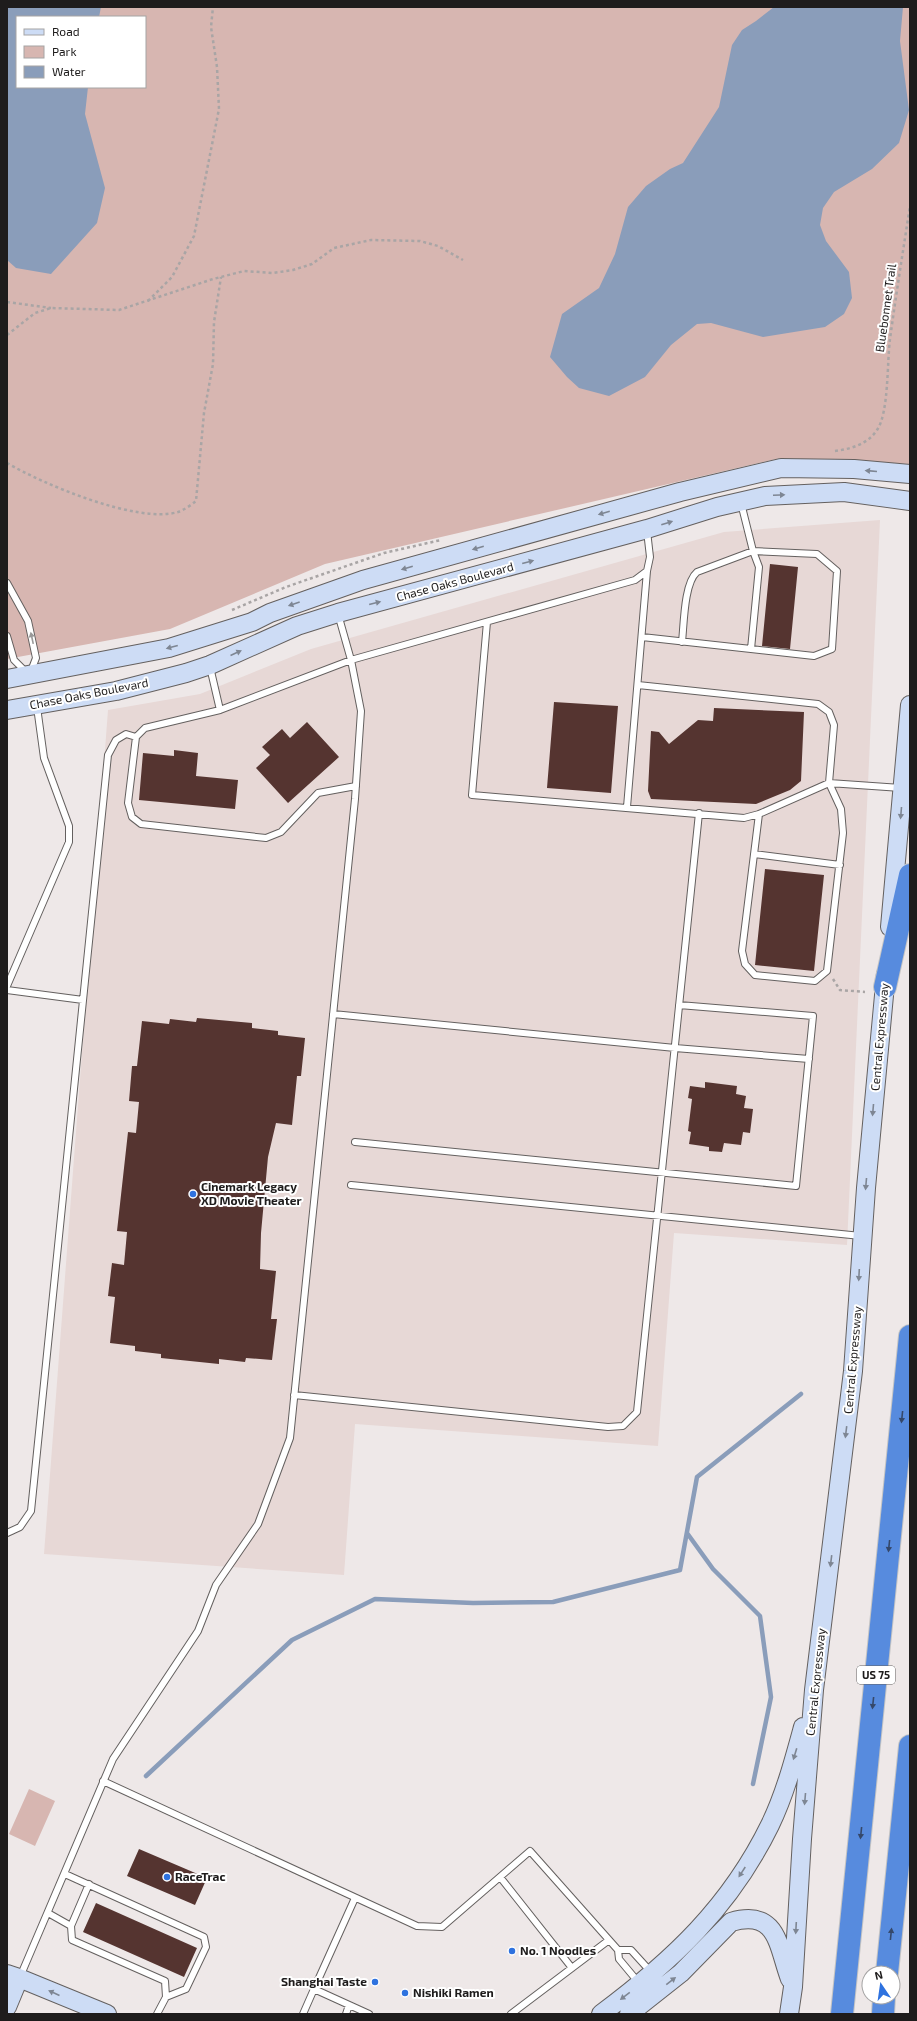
<svg xmlns="http://www.w3.org/2000/svg" width="917" height="2021" font-family="'Exo 2',sans-serif">
	<style>
		.built { fill: #e7d8d6 }
		.green { fill: #d7b6b1; fill-rule: evenodd }
		.water { fill: #8a9dba }
		.lines { fill: none; stroke-linecap: round; stroke-linejoin: round }
		.stream { stroke: #8a9dba; stroke-width: 4.5 }
		.building { fill: #553430 }
		.lane-casing { stroke: #64605f; stroke-width: 8 }
		.secondary-casing { stroke: #64605f; stroke-width: 20 }
		.highway-casing { stroke: #c4c4c4; stroke-width: 24 }
		.path { stroke: #a9a5a5; stroke-width: 2.5; stroke-dasharray: 3 3; stroke-linecap: butt }
		.lane { stroke: #fff; stroke-width: 6 }
		.secondary { stroke: #cddcf5; stroke-width: 18 }
		.highway { stroke: #578bde; stroke-width: 22 }
		.oneway { fill: #7e8693 }
		.oneway2 { fill: #9a9999 }
		.oneway3 { fill: #35486a }
		.poi-dot { fill: #2e72df; stroke: #fff; stroke-width: 1.5 }
		.labels { text-anchor: middle; stroke-width: 4; stroke-linejoin: round; paint-order: stroke }
		.shield { fill: #fff; stroke: #626060; stroke-width: 1 }
		.shield-label { font-size: 11px; font-weight: bold; fill: #1e1c1c }
		.street-label { font-size: 12px; fill: #1e1c1c; stroke: #fff }
		.poi-label { font-size: 12px; font-weight: bold; fill: #1e1c1c; stroke: #fff; text-anchor: start }
	</style>
	<rect width="100%" height="100%" fill="#eee8e8"/>
	<path class="built" d="M880,520L847,1245L674,1233L658,1446L355,1424L344,1575L44,1554L108,710L200,694L311,649L724,532Z"/>
	<path class="green" d="M7,7H910V464L780,458L325,564L170,629L7,659ZM17,17H145V87H17Z
		M29,1789L55,1801L35,1846L9,1834Z"/>
	<path class="water" d="M7,7H101L99,17H17V87H88L85,114L105,188L97,223L51,274L16,268L7,260Z
		M774,7H903L900,41L909,110L899,143L872,169L834,192L823,208L820,225L826,241L849,272L852,298L844,314L825,327L763,337L711,323L697,324L671,345L645,377L609,396L579,388L567,377L550,357L562,314L599,288L615,254L628,207L646,186L670,169L683,163L719,107L732,45L742,30L756,21Z"/>
	<g class="lines">
		<path class="stream" d="M687,1533L713,1569L760,1616L771,1697L753,1784
			M146,1776L292,1640L375,1599L473,1603L553,1602L680,1570L697,1477L801,1394"/>
	</g>
	<path class="building" d="M770,564L798,567L790,649L762,646Z
		M554,702L618,706L611,793L547,788Z
		M714,708L804,712L801,781L790,790L756,804L651,799L648,791L651,731L659,732L669,744L698,720L713,721Z
		M307,722L339,757L288,803L256,768L270,755L262,747L282,729L290,738Z
		M174,750L198,753L196,776L238,780L235,809L139,800L143,753L174,756Z
		M765,869L824,875L814,971L755,965Z
		M197,1018L252,1023V1028L278,1031V1035L305,1038L301,1076H297L292,1125L276,1123L268,1157L261,1233L260,1269L276,1271L271,1319H277L272,1360L246,1358L245,1362L219,1359V1364L161,1358V1354L135,1351V1346L110,1343L115,1297L108,1296L112,1263L124,1265L127,1232L117,1231L128,1132L136,1133L139,1102L129,1101L132,1066H137L142,1021L169,1024L170,1019L196,1022Z
		M705,1082L737,1086L736,1094L746,1096L744,1108L753,1109L750,1133L743,1132L741,1145L724,1143L722,1152L709,1151V1147L689,1144L691,1132L688,1131L692,1099L688,1098L690,1086L705,1088Z
		M139,1849L207,1878L195,1905L127,1876Z
		M96,1903L197,1948L184,1977L83,1932Z"/>
	<g class="lines">
		<defs>
			<path id="lane" d="M7,583L28,621L36,658L31,671
				M487,622L472,795L744,818L759,814L829,783L901,788
				M7,636L14,660L26,672
				M642,637L751,649L759,567L753,551L741,503
				M682,642C684,624 684,583 697,572L753,551L817,554L837,571L832,649L814,656L751,649
				M210,667L220,710
				M638,685L818,704L829,712L834,725L829,783L841,809L843,833L827,971L815,981L755,975L745,964L742,951L759,814
				M356,786L318,793L281,832L266,838L141,824L132,817L128,803L136,737L145,728L220,710L351,660L635,580L647,571L650,557L647,531
				M627,807L647,571
				M754,854L840,865
				M7,986L69,842V826L44,758L37,707
				M7,990L83,1000
				M333,1014L675,1048L809,1059
				M355,1142L796,1186L813,1016L679,1005
				M351,1185L861,1236
				M294,1395L608,1427L623,1426L637,1412L699,813
				M7,1533L20,1527L31,1511L108,755L116,740L126,734L136,737
				M103,1781L417,1926L442,1927L530,1851L618,1950L619,1959L639,1983
				M65,1874L204,1937L206,1947L186,1989L166,1997L157,2014
				M500,1877L572,1968
				M48,1913L71,1926L72,1940L165,1981L166,1997
				M71,1926L89,1884
				M618,1950H631L651,1972
				M20,1977L113,1759L198,1631L216,1585L258,1524L290,1438L355,799L361,711L351,660L338,614
				M314,1989L355,1898
				M303,2014L314,1989L369,2014
				M346,2014L349,2005
				M511,2014L609,1940"/>
			<path id="secondary" d="M7,679L169,648L252,622L270,613L363,580L680,492L781,468L854,469L910,474
				M7,710L116,691L186,673L210,665L297,626L338,613L647,529L717,507L765,496L844,492L910,501
				M890,927L910,705
				M7,1974L19,1978L107,2014
				M7,2007L19,1978
				M601,2014C672,1961 730,1907 770,1825C785,1794 794,1760 803,1727
				M629,2014L681,1973L731,1922C778,1908 778,1947 790,1979
				M789,2014L793,1987L802,1839L814,1690L853,1371L866,1188L886,974"/>
			<path id="highway" d="M885,987L910,875
				M887,1973L910,1746
				M842,2014L910,1336
				M883,2014L884,1997"/>
		</defs>
		<use href="#lane" class="lane-casing"/>
		<use href="#secondary" class="secondary-casing"/>
		<use href="#highway" class="highway-casing"/>
		<path class="path" d="M148,301L172,277L194,236L219,109L217,67L211,27L213,7
			M7,302L51,308
			M7,335L35,313L51,308L119,310L213,279L244,271L273,273L293,270L312,264L334,248L371,240L420,241L438,246L463,260
			M835,451C851,449 868,444 877,430C889,413 887,361 890,339C896,295 903,251 910,206
			M7,463C43,484 137,524 178,512C184,510 191,505 196,501L204,413L213,364L214,322L221,277
			M232,610L286,587L384,553L441,540
			M833,979L840,990L865,992"/>
		<use href="#lane" class="lane"/>
		<use href="#secondary" class="secondary"/>
		<use href="#highway" class="highway"/>
	</g>
	<defs><path id="oneway-solid" d="M-6-.8H1V-3.2L6.5 0L1 3.2V.8H-6Z"/></defs>
	<g class="oneway">
		<use href="#oneway-solid" transform="translate(871 471) rotate(-175)"/>
		<use href="#oneway-solid" transform="translate(779 495) rotate(-2)"/>
		<use href="#oneway-solid" transform="translate(604 513) rotate(164)"/>
		<use href="#oneway-solid" transform="translate(667 523) rotate(-18)"/>
		<use href="#oneway-solid" transform="translate(478 548) rotate(164)"/>
		<use href="#oneway-solid" transform="translate(528 562) rotate(-15)"/>
		<use href="#oneway-solid" transform="translate(407 568) rotate(164)"/>
		<use href="#oneway-solid" transform="translate(375 603) rotate(-14)"/>
		<use href="#oneway-solid" transform="translate(294 604) rotate(161)"/>
		<use href="#oneway-solid" transform="translate(172 647) rotate(165)"/>
		<use href="#oneway-solid" transform="translate(236 653) rotate(-24)"/>
		<use href="#oneway-solid" transform="translate(901 813) rotate(95)"/>
		<use href="#oneway-solid" transform="translate(873 1110) rotate(95)"/>
		<use href="#oneway-solid" transform="translate(866 1184) rotate(95)"/>
		<use href="#oneway-solid" transform="translate(859 1275) rotate(93)"/>
		<use href="#oneway-solid" transform="translate(846 1432) rotate(97)"/>
		<use href="#oneway-solid" transform="translate(831 1561) rotate(97)"/>
		<use href="#oneway-solid" transform="translate(795 1754) rotate(107)"/>
		<use href="#oneway-solid" transform="translate(805 1799) rotate(95)"/>
		<use href="#oneway-solid" transform="translate(742 1872) rotate(123)"/>
		<use href="#oneway-solid" transform="translate(796 1928) rotate(93)"/>
		<use href="#oneway-solid" transform="translate(671 1981) rotate(-38)"/>
		<use href="#oneway-solid" transform="translate(54 1993) rotate(-156)"/>
		<use href="#oneway-solid" transform="translate(625 1996) rotate(143)"/>
	</g>
	<use class="oneway2" href="#oneway-solid" transform="translate(32 638) rotate(-102)"/>
	<g class="oneway3">
		<use href="#oneway-solid" transform="translate(902 1417) rotate(96)"/>
		<use href="#oneway-solid" transform="translate(889 1546) rotate(96)"/>
		<use href="#oneway-solid" transform="translate(873 1703) rotate(96)"/>
		<use href="#oneway-solid" transform="translate(861 1833) rotate(96)"/>
		<use href="#oneway-solid" transform="translate(891 1934) rotate(-84)"/>
	</g>
	<g class="poi-dot">
		<circle cx="193" cy="1194" r="4"/>
		<circle cx="167" cy="1877" r="4"/>
		<circle cx="512" cy="1951" r="4"/>
		<circle cx="375" cy="1982" r="4"/>
		<circle cx="405" cy="1993" r="4"/>
	</g>
	<g class="labels">
		<rect class="shield" x="857" y="1666" width="38" height="18" rx="3"/>
		<g class="shield-label">
			<text x="876" y="1679">US 75</text>
		</g>
		<g class="street-label">
			<text transform="translate(886 308) rotate(-82)" y="4">Bluebonnet Trail</text>
			<text transform="translate(455 582) rotate(-15)" y="4">Chase Oaks Boulevard</text>
			<text transform="translate(89 694) rotate(-11)" y="4">Chase Oaks Boulevard</text>
			<text transform="translate(880 1037) rotate(-85)" y="4">Central Expressway</text>
			<text transform="translate(853 1360) rotate(-85)" y="4">Central Expressway</text>
			<text transform="translate(816 1682) rotate(-84)" y="4">Central Expressway</text>
		</g>
		<g class="poi-label">
			<text x="201" y="1191">Cinemark Legacy<tspan x="201" dy="14">XD Movie Theater</tspan></text>
			<text x="175" y="1881">RaceTrac</text>
			<text x="520" y="1955">No. 1 Noodles</text>
			<text x="367" y="1986" text-anchor="end">Shanghai Taste</text>
			<text x="413" y="1997">Nishiki Ramen</text>
		</g>
	</g>
	<rect width="917" height="2021" fill="none" stroke="#1e1c1c" stroke-width="16"/>
	<rect x="16" y="16" width="130" height="72" fill="#ffffff" stroke="#a5a4a4"/>
	<rect x="24" y="29" width="20" height="6" fill="#cddcf5" stroke="#a5a4a4"/>
	<text x="52" y="36" font-size="12" fill="#1e1c1c">Road</text>
	<rect x="24" y="46" width="20" height="12" fill="#d7b6b1" stroke="#a5a4a4"/>
	<text x="52" y="56" font-size="12" fill="#1e1c1c">Park</text>
	<rect x="24" y="66" width="20" height="12" fill="#8a9dba" stroke="#a5a4a4"/>
	<text x="52" y="76" font-size="12" fill="#1e1c1c">Water</text>
	<g transform="translate(881 1985) rotate(347)"><circle r="19" fill="#ffffff" stroke="#a5a4a4"/>
	<path d="M0-3L7 15L0 10L-7 15Z" fill="#2e72df"/>
	<text y="-6" font-size="11" font-weight="bold" text-anchor="middle" fill="#1e1c1c">N</text>
	</g>
</svg>
